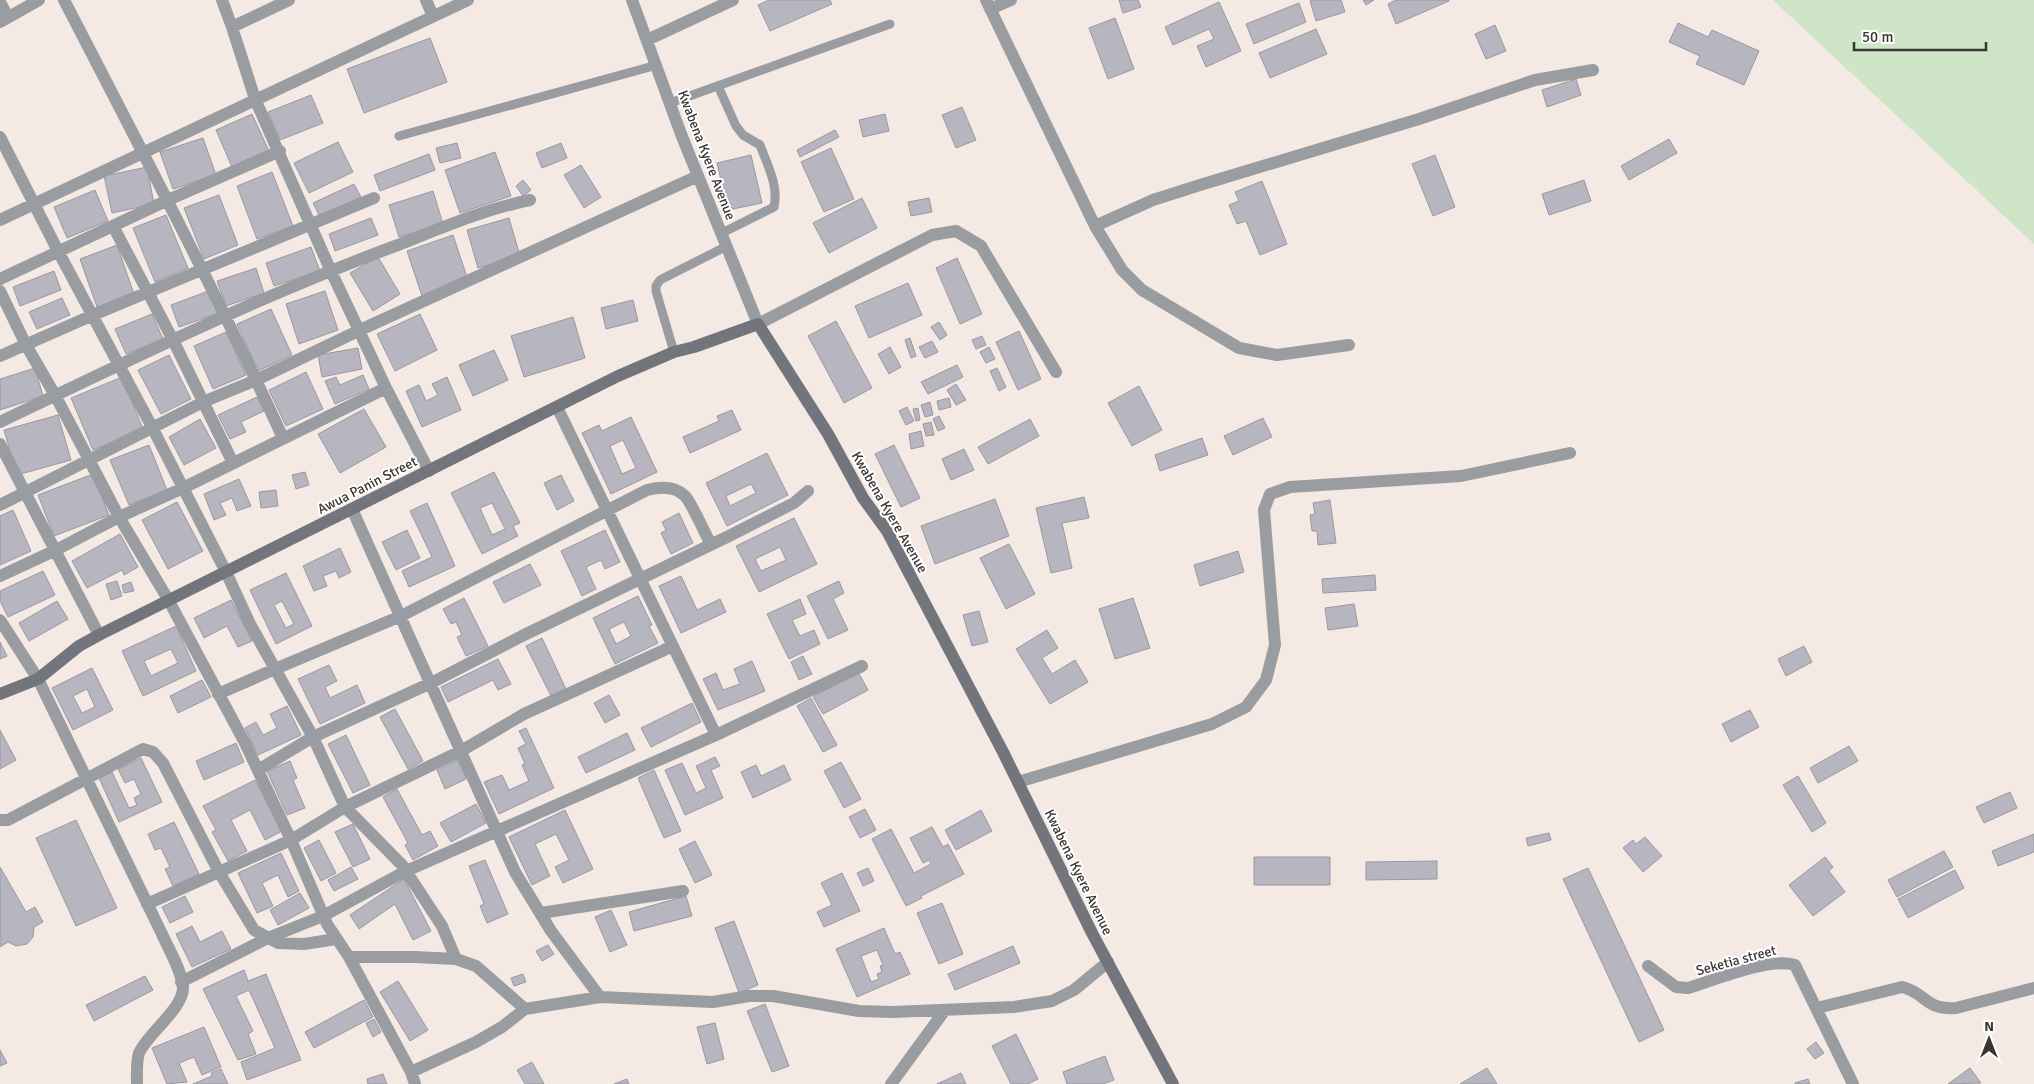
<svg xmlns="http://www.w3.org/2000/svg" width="2034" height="1084" font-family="Signika,sans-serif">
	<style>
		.green { fill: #cee6c7 }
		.building { fill: #b7b5c0; stroke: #9998a2; fill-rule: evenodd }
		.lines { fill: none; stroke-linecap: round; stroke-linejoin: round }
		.service { stroke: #999ca0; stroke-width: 9 }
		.minor { stroke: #999ca0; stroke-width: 12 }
		.secondary { stroke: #72767c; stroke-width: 12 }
		.labels { text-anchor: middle; stroke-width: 4; stroke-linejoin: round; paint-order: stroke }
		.street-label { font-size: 14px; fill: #393533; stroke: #fff }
	</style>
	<rect width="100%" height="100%" fill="#f5e9e3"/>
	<path class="green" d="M1773,0H2034V244Z"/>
	<path class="building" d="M769,0H830L832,4L770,31L758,5Z
		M1119,0H1138L1141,7L1123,13Z
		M1313,0H1341L1345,12L1316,21L1310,1Z
		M1363,0H1374L1366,5Z
		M1396,0H1449V1L1396,24L1388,4Z
		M1219,2L1241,51L1206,67L1197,46L1214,39L1209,29L1173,45L1165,27Z
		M1299,3L1306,22L1254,44L1246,24Z
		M1115,18L1134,69L1108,79L1089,28Z
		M1678,23L1708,37L1712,30L1759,51L1744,85L1696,64L1700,56L1669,42Z
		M1495,25L1506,51L1486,59L1475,34Z
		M1316,29L1327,54L1270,78L1259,53Z
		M430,38L447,82L364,113L347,69Z
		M1576,79L1581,95L1547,107L1542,90Z
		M311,95L323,123L280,140L268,112Z
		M962,107L976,140L956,148L942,115Z
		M252,114L269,151L232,167L216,130Z
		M885,114L889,131L863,137L859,120Z
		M835,130L839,137L800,157L797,150Z
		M203,138L216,175L173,189L160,152Z
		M1669,139L1677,153L1629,180L1621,166Z
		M338,142L353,172L309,193L294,163Z
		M457,143L461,158L440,163L436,148Z
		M561,143L567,158L542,168L536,153Z
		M831,148L854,199L824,212L801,162Z
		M495,152L511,196L460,213L445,170Z
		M429,154L435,170L380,191L374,175Z
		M751,155L762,203L728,210L717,163Z
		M1435,155L1455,207L1433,216L1412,164Z
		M581,165L601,197L584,208L564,175Z
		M147,167L154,204L112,213L104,176Z
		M272,172L293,226L257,239L237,186Z
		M523,180L531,190L523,196L516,186Z
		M1584,180L1591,201L1549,215L1542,194Z
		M1262,181L1287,244L1260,255L1246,221L1237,224L1229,205L1239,201L1235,192Z
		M354,184L361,197L320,217L313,203Z
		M95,190L108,221L67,238L54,207Z
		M433,191L443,224L399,237L389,205Z
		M219,195L238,245L204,259L184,208Z
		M862,198L877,228L829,253L813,223Z
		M929,198L932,212L911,216L908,202Z
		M166,215L188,268L155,282L133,228Z
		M371,218L378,235L335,251L329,234Z
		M509,218L520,256L478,268L467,230Z
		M453,235L468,280L422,296L407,251Z
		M117,245L134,294L97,307L80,259Z
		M311,247L320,271L274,286L266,263Z
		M378,257L400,294L373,311L350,273Z
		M957,258L982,314L960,324L936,268Z
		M256,268L264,293L226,306L217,281Z
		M54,271L61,290L20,306L13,287Z
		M908,283L922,315L869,338L855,306Z
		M211,290L219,313L179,327L171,305Z
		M325,291L338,330L299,344L286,304Z
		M62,298L70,315L37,329L29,312Z
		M633,300L638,321L606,329L601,308Z
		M271,309L292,355L258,371L237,324Z
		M152,314L163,339L126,354L115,329Z
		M420,314L437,350L395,371L377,334Z
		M573,317L585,358L524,377L511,336Z
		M836,321L872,388L844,403L808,336Z
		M939,322L947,335L940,340L931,327Z
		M1019,331L1041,379L1018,390L996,342Z
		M226,332L246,375L213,389L194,346Z
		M982,336L986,345L976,349L972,340Z
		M910,338L916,356L911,358L905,340Z
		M932,341L938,352L925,358L919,347Z
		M890,347L901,367L889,374L878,354Z
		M989,347L995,359L986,363L980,352Z
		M358,348L362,369L322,377L318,355Z
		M494,350L508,380L473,396L459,365Z
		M169,355L191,399L161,414L138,370Z
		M957,365L963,377L928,394L921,382Z
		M35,368L43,396L0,410V379Z
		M997,368L1006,387L999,391L990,371Z
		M306,372L323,409L286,426L269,390Z
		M363,375L369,389L335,404L325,381L336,377L340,385Z
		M122,377L143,429L93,450L71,398Z
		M447,377L461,410L422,427L406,391L419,385L426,401L438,395L432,384Z
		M956,384L966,400L956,405L947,390Z
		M1139,386L1162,430L1132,446L1108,403Z
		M257,397L264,411L241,422L246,432L230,439L218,415Z
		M949,398L951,407L939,410L937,401Z
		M930,402L933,415L925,417L921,405Z
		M907,407L914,421L906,425L899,411Z
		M918,408L920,420L916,421L913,409Z
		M364,409L386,447L340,473L318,434Z
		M732,410L741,430L690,453L683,437L719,421L717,416Z
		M58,415L71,460L17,475L4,430Z
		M939,416L945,428L938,431L933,419Z
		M631,417L657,472L611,494L582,433L599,425L602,431ZM623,440L636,468L622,474L610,446Z
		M1263,418L1272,437L1233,455L1224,436Z
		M200,419L216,448L184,465L169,437Z
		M1030,419L1039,436L988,464L978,447Z
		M931,422L934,435L926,436L923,424Z
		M921,431L924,446L911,449L909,434Z
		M1202,438L1208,455L1160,471L1155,455Z
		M149,445L167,490L129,505L110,460Z
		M894,445L920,498L901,507L875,454Z
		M964,449L974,470L951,480L942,459Z
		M767,453L788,495L727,526L706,483ZM751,484L756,493L730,506L726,496Z
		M305,472L309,485L296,489L292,475Z
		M494,472L520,523L513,526L518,536L482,554L451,493ZM492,503L505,529L492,535L480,508Z
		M93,474L109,515L54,536L38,495Z
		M561,475L574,501L557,510L544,483Z
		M239,479L251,506L237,511L232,498L220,503L226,515L214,520L204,494Z
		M276,490L278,506L261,508L259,492Z
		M1084,497L1089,518L1062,523L1072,568L1051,573L1036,508Z
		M995,499L1009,536L935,564L921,526Z
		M1330,500L1336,543L1318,545L1317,531H1312L1310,515L1315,514L1313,503Z
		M177,502L203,551L168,569L142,520Z
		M427,503L455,566L409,587L402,571L432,557L410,511Z
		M13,510L31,551L0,565V516Z
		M679,513L693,543L671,554L661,533L666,530L662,522Z
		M794,518L817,564L759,592L736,546ZM780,547L786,560L761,571L755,559Z
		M407,530L420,558L396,570L382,542Z
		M605,530L620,562L605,569L601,560L586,567L596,589L582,596L561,551Z
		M120,534L138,567L124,575L122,570L87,588L72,561Z
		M1009,544L1035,594L1006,609L980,558Z
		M340,548L351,572L339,578L336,571L323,576L327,586L314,591L303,566Z
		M1238,551L1244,572L1200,586L1194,565Z
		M530,564L541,585L504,603L493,582Z
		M43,571L55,595L8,617L0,601V591Z
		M286,573L312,626L276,644L250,590ZM282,601L294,624L286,628L274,605Z
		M1375,575L1376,590L1323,593L1322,579Z
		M681,576L697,610L720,599L726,612L681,633L659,586Z
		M117,581L122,596L111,600L106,584Z
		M839,581L844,593L833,599L848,630L828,639L807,596Z
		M131,582L134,591L124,593L122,585Z
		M638,596L652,625L649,626L658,643L615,664L593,618ZM624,622L631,636L616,644L609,629Z
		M464,598L488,646L466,656L457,637L462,635L456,622L451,624L443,609Z
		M1133,598L1150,648L1115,659L1099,609Z
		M800,599L806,614L792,620L800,636L814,630L820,644L789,659L767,614Z
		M231,600L252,641L238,647L227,626L204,638L194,618Z
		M57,601L68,619L29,641L19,623Z
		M1354,604L1358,626L1328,630L1325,608Z
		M979,611L988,642L972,646L963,615Z
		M176,626L196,671L143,696L122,651ZM171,649L178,663L151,676L144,661Z
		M1047,630L1058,648L1042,658L1052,674L1075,660L1088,682L1050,704L1016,649Z
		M542,638L566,689L551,696L526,646Z
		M0,642L7,656L0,659Z
		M1804,646L1812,662L1786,676L1778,659Z
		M803,656L812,674L799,680L791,662Z
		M498,659L511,684L498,690L493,680L448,702L441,687Z
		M752,661L765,691L718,710L703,679L716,673L723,690L740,684L734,669Z
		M329,665L337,681L325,687L330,698L357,685L365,703L320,724L298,679Z
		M92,668L113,710L73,730L52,688ZM87,689L95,707L82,713L73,696Z
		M858,672L868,690L823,714L813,697Z
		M202,680L211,697L178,713L170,696Z
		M609,695L620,715L605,723L594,703Z
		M811,698L837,745L823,752L797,706Z
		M692,703L701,722L651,747L641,728Z
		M287,706L301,735L258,755L245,728L256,722L263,735L277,728L270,714Z
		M395,709L423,761L408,769L380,717Z
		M1750,710L1759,727L1731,742L1722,724Z
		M526,728L554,788L499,814L484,782L502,775L509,790L529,781L522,765L525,764L518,748L526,744L519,731Z
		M0,730L16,760L0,769Z
		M627,733L635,750L586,773L578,757Z
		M346,735L370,785L353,793L328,744Z
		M236,743L244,762L204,780L196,761Z
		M1849,746L1858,761L1818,783L1810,768Z
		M715,757L720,766L711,770L723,798L685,815L665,770L682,763L696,793L706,788L696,766Z
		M141,758L162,802L119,822L99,778L112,772L129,808L137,805L134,798L141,794L134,779L125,783L118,769Z
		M458,760L466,779L445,789L437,770Z
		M290,761L297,778L293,780L305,808L287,815L267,771Z
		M841,762L861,799L844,808L824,771Z
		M756,765L761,776L784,765L791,780L753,798L741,772Z
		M654,770L681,831L664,838L638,778Z
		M1798,776L1826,823L1812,832L1783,785Z
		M255,780L282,831L265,840L250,810L231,820L247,851L228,861L212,832L216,830L203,806Z
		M397,789L422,835L430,831L438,846L413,860L405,845L408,843L383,797Z
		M2010,792L2017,808L1984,823L1976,807Z
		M476,804L486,823L451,842L440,823Z
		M865,809L876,830L860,838L849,817Z
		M565,810L593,869L563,883L555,867L569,860L556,834L535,844L550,876L532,885L509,837Z
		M981,810L992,831L956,850L945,830Z
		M76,820L117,908L76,926L36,838Z
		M174,822L199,874L173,886L165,869L170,867L161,848L155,850L148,834Z
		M353,824L370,859L353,867L335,832Z
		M932,827L943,847L948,844L964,874L921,896L922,898L906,906L872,839L891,829L914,873L931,864L929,860L923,863L910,838Z
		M1549,833L1551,840L1528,846L1526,838Z
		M2034,834V852L1998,866L1992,851Z
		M1645,837L1662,856L1643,872L1623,848L1633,840L1636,844Z
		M319,840L336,873L321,881L304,848Z
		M695,841L712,875L695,883L679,849Z
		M1944,851L1953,867L1897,897L1888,880Z
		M281,853L299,891L288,897L278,875L262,883L273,906L257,913L238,873Z
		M1254,857H1330V885H1254Z
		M1825,857L1833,867L1829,871L1845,892L1813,916L1789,885Z
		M485,860L508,914L487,923L480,906L484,904L469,866Z
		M1437,861V879L1366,880V862Z
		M0,867L26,912L35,907L43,922L34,927L33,937L27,944L16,946L8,942L0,947Z
		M351,867L358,879L334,891L328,880Z
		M868,868L874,881L863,886L857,873Z
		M1588,868L1664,1030L1639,1042L1563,879Z
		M1955,870L1964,888L1908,918L1898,899Z
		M842,873L860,911L824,927L817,912L832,905L821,883Z
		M404,879L431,931L413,940L395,904L359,929L350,915Z
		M300,893L309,908L278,925L270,910Z
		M185,896L193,912L170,923L162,907Z
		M686,896L692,916L634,931L629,912Z
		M942,903L963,954L939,964L917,913Z
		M611,910L627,945L610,952L595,917Z
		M734,921L758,985L739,993L715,928Z
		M192,926L200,942L222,931L231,949L192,967L176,934Z
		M884,928L895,954L900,952L910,974L857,997L836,949ZM877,950L883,965L880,966L882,972L877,974L879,979L871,982L861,956Z
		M548,945L554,954L542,961L536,951Z
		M1013,946L1020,963L955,990L948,974Z
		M244,970L248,981L266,974L301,1060L247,1080L241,1062L275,1048L249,990L236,996L253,1031L248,1034L256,1054L238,1060L203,989Z
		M523,974L526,982L514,986L511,978Z
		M145,976L153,990L94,1021L86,1005Z
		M398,981L428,1030L410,1041L380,992Z
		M364,1000L373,1017L314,1048L305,1032Z
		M765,1004L789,1066L772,1072L747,1011Z
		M374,1019L381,1032L373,1037L366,1023Z
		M715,1023L724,1059L707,1064L697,1027Z
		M204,1027L221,1067L202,1075L194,1057L179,1063L187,1082L167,1084L152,1048Z
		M1016,1034L1038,1079L1028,1084H1011L992,1046Z
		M1816,1042L1824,1053L1815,1059L1807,1049Z
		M0,1050L7,1063L0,1066Z
		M1105,1056L1114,1080L1103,1084H1067L1063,1072Z
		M532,1062L544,1084H525L517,1070Z
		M1487,1068L1497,1084H1460Z
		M1970,1068L1981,1083L1948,1084Z
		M221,1069L228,1084H193L212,1076L211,1073Z
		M961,1073L966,1084H937Z
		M383,1074L387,1084H368L367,1079Z
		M627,1079L629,1084H614Z
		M1808,1079L1810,1084H1795V1083Z"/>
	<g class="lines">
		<path class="service" d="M718,86L736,126L743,135L760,145C767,164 779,186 774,207L722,233
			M670,103L890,24
			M399,136L657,65
			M674,352L656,291V286L660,280L727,246"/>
		<path class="minor" d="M64,0C139,145 215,290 283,438
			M222,0L232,27L255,99L330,269L386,388L429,471
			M426,0L433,16
			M632,0L681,134L758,324L932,235L956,231L981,246L1056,372
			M986,0L1095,226L1122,270L1142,290L1239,348L1277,355L1349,345
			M0,2L8,17
			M990,9L1011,0
			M0,22L39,0
			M232,27L289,0
			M647,40L733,0
			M0,137L58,251L152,427L226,572L250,624L313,737L345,807L291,840L147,904
			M0,220L468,0
			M113,226L173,340L233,463
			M1095,226L1153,200L1200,185L1419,119L1535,80L1593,70
			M0,279L168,200L280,151
			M0,291L26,345L55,395L119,517L169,601L245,743L291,840L327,924L349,957L411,1072L415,1084
			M0,356L93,315L374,198
			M557,407L716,735
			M0,422C131,359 262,295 398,245C441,228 485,209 530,200
			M0,444L99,635
			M0,505L203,402L256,380L360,330L698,176
			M352,509L515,872L551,931L600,997
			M0,576L56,550L119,517L183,488L386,388
			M0,620L38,679L162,934C169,950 181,969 183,987C184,1008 148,1033 139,1053C136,1062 137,1075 137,1084
			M218,694L275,669L401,616L647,490C659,487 675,486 685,496C691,502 706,535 711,545
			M258,770L313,737L431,683L522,636L729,536L794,503L808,491
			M1018,782L1212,724L1246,707L1266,680L1275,645L1264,510L1270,494L1290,487L1461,476L1570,453
			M0,820H8L143,749L153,752L163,763L219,872L254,930L278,943L304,944L336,939
			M541,913L683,891
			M349,957H414L456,959L476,966L525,1009
			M456,959L442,926L402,865L345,807L461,751L524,714L673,646
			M1648,966L1676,987L1688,988C1715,980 1769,957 1795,965L1853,1084
			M181,982L268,938L323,916L406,871L716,735L862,666
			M1817,1008L1902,987C1927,993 1924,1010 1956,1008L2034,988
			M411,1072L476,1042L502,1027L525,1009L600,997L713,1002L749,996H773L859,1011L892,1012L1014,1007L1052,1001L1074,990L1108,962
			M891,1084L945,1010"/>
		<path class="secondary" d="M0,694L38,679L79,646L99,635L618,376L674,352L694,347L758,324L828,434L863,498L887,531L1003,752L1092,933L1173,1084"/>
	</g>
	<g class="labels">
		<g class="street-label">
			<text transform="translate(707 155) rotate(69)" y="5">Kwabena Kyere Avenue</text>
			<text transform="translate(367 485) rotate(-27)" y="5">Awua Panin Street</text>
			<text transform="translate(890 512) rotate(60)" y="5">Kwabena Kyere Avenue</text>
			<text transform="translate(1079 872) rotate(64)" y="5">Kwabena Kyere Avenue</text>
			<text transform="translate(1736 960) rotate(-15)" y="5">Seketia street</text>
		</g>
	</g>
	<g transform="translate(1989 1039)" stroke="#ffffff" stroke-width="4" paint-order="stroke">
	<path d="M0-4L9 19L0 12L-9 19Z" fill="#393533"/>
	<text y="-8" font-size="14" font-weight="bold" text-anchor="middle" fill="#393533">N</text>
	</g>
	<path d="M1854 42v8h132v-8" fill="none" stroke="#393533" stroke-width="2.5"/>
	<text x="1862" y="42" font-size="15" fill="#393533" stroke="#ffffff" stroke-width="4" paint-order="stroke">50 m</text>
</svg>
